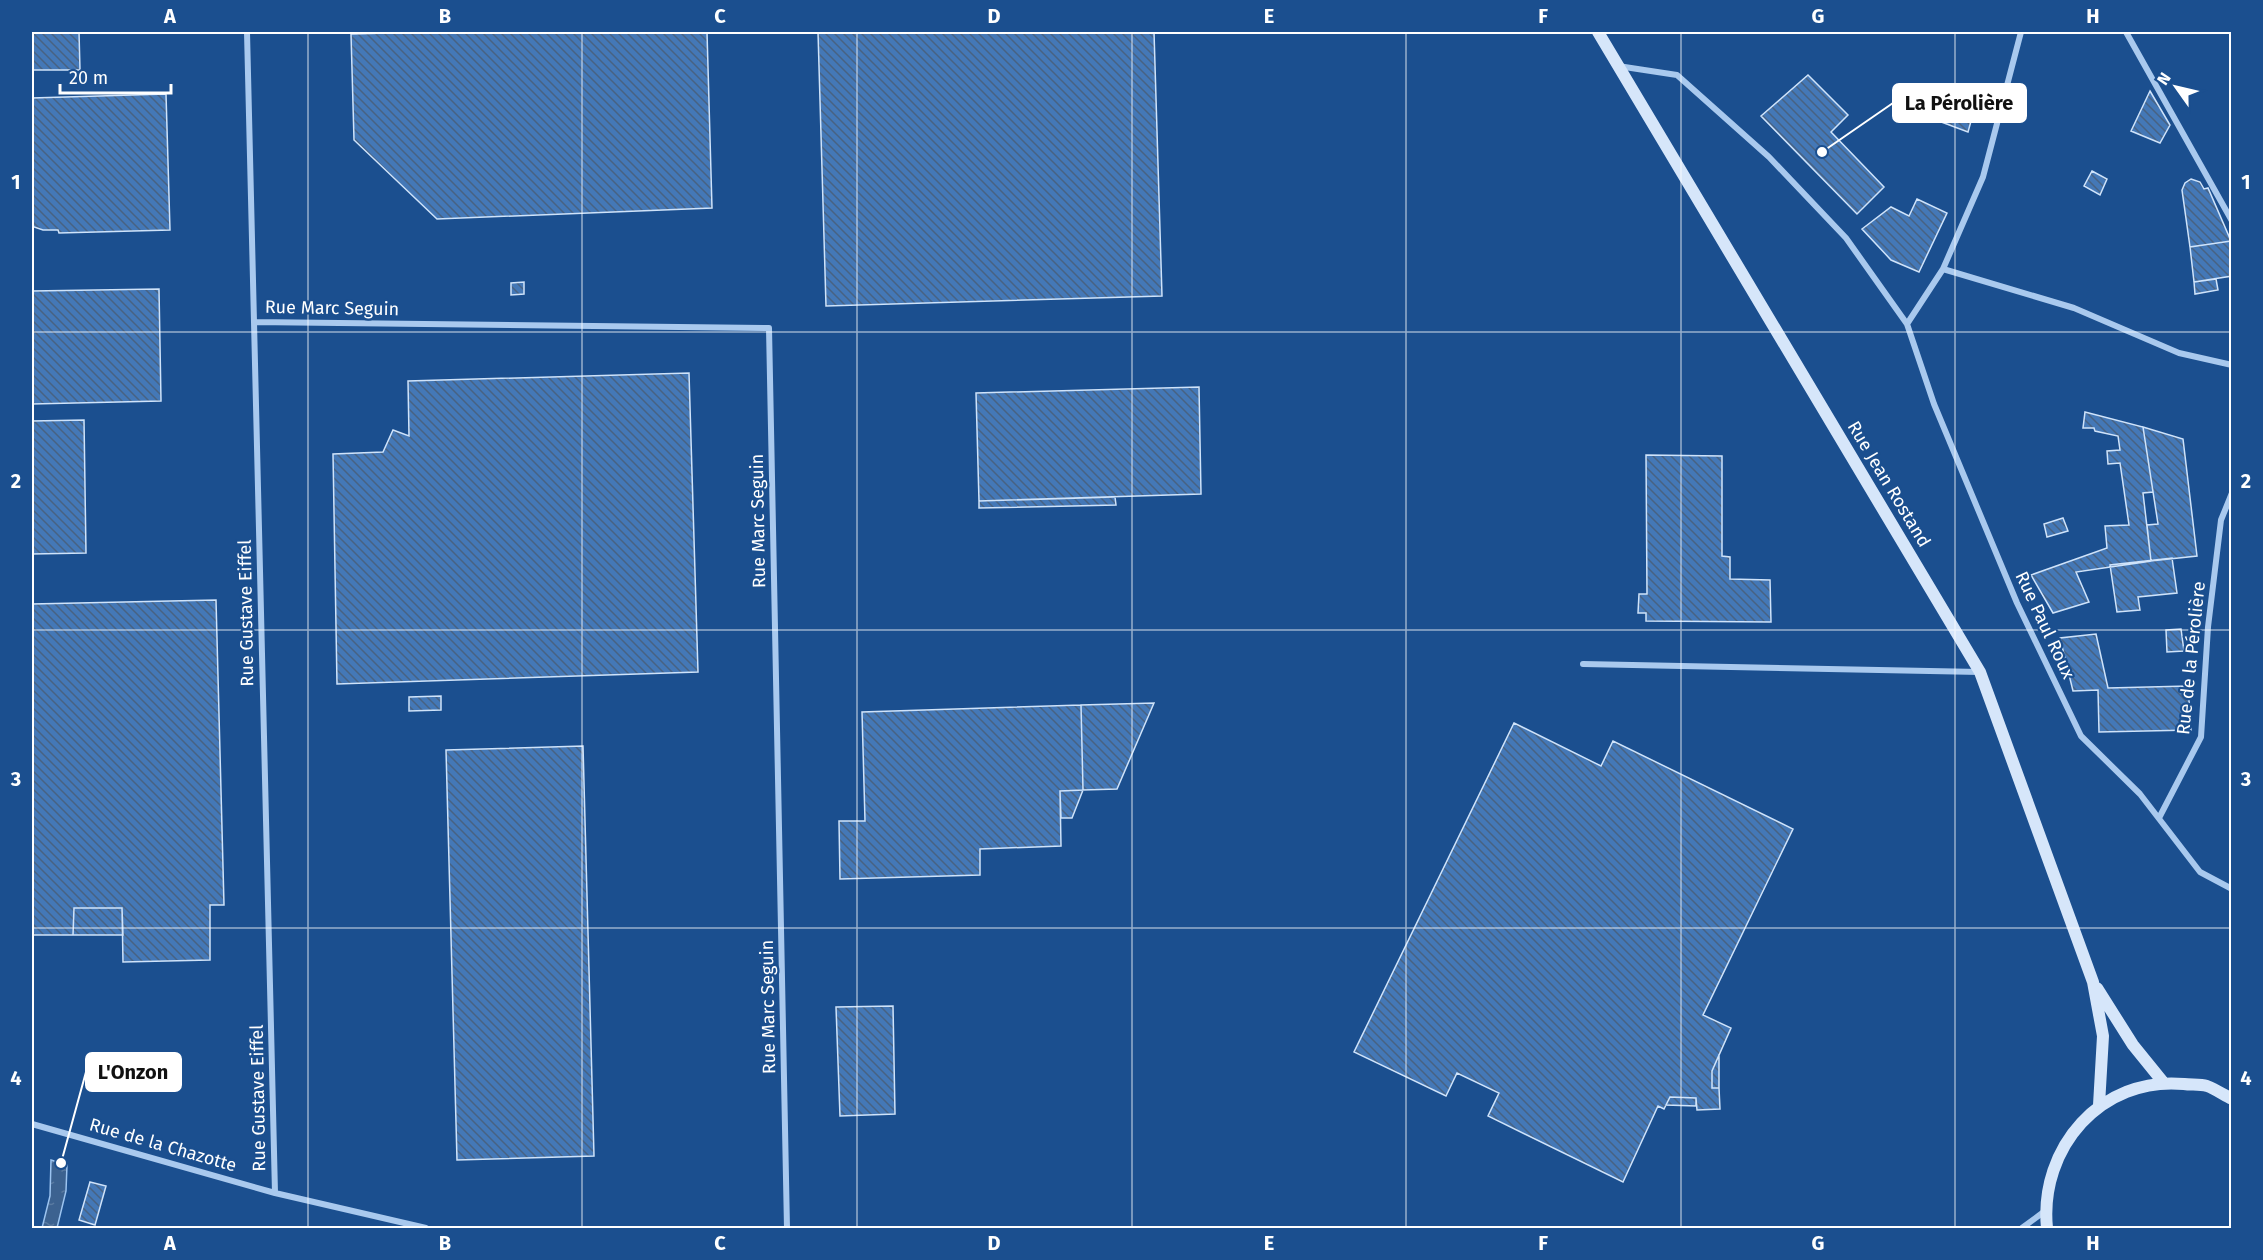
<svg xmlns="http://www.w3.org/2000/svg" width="2263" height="1260" font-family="'Fira Sans',sans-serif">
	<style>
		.water { fill: url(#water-ripples); stroke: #9cc4f0; stroke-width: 1.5 }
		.building { fill: url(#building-back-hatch); stroke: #cfe3fa; stroke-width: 1.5 }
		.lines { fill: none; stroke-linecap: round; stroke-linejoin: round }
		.street { stroke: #a9c9ee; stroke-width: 6 }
		.secondary { stroke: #d6e6fa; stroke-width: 12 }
		.grid { fill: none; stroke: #fff; stroke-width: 1.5; stroke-opacity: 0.55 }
		.labels { text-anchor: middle; stroke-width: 4.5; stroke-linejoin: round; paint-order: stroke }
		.street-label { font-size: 18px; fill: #fff; stroke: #1b4f8f }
		.leader { fill: none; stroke: #fff; stroke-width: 2 }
		.callout-dot { fill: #fff; stroke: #1b4f8f; stroke-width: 2 }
		.callout { fill: #fff; stroke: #fff; stroke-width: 2 }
		.callout-label { font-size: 20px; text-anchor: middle; font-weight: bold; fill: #111 }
		.neatline { fill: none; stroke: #fff; stroke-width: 2 }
		.grid-label { font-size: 20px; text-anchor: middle; font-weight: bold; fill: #fff }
	</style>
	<defs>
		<pattern id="water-ripples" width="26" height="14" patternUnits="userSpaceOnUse" patternTransform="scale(1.5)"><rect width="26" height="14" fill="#3c6290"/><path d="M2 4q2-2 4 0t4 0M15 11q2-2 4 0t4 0" fill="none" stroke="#597aa1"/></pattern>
		<pattern id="building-back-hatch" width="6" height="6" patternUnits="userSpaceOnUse" patternTransform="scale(1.5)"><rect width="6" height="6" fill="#4478b7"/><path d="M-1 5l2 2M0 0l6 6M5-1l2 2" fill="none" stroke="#486282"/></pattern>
	</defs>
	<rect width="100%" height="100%" fill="#1b4f8f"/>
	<path class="water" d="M51,1160L67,1165L66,1191L57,1228H42L50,1196Z"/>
	<path class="building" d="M32,32H79L80,70H32Z
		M425,32H707L712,208L437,219L354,140L351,34Z
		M818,32H1154L1162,296L826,306Z
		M1808,75L1848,115L1831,132L1884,187L1857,214L1761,116Z
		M2150,91L2170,125L2160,143L2131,131Z
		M166,94L170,230L59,233L58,230H43L34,227L32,223V98Z
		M1942,102L1973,114L1968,132L1936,120Z
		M2092,171L2107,179L2100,195L2084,186Z
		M2191,179L2200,182L2204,189L2208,188L2231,241L2190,247L2182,190L2185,183Z
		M1917,199L1947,213L1919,272L1891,260L1862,229L1891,207L1909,216Z
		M2231,241L2232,276L2194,282L2190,247Z
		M2216,279L2218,290L2195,294L2194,282Z
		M524,282V294L511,295V283Z
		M159,289L161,401L32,404V291Z
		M689,373L698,672L337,684L333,454L383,452L393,430L409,436L408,381Z
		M1199,387L1201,494L979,501L976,393Z
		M2085,412L2143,427L2153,492L2143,493L2151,561L2076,572L2089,602L2053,613L2031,575L2107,548L2105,526L2129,525L2120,463L2108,464L2107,451L2120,450L2118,436L2095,431L2094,428H2083Z
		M84,420L86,553L32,554V421Z
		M2143,427L2183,439L2197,556L2151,561L2147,525L2158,524Z
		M1646,455L1722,456V556L1730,557V579L1770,580L1771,622L1646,621V613H1638L1639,594H1647Z
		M1115,497L1116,505L979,508V501Z
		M2063,518L2068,531L2047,537L2044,524Z
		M2172,558L2177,593L2138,597L2140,610L2117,612L2110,565Z
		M216,600L224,905H210V960L123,962L122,908H74L73,935H32V604Z
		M2181,629L2184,651L2167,652L2166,630Z
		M2096,634L2108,688L2188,686L2191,730L2099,732L2098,690L2073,691L2060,638Z
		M441,696V710L409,711V697Z
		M1154,703L1117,789L1083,790L1081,705Z
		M1081,705L1083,790L1060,791L1061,846L980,849V875L840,879L839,821H865L862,712Z
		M1514,723L1601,766L1613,741L1793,829L1703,1015L1731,1028L1712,1071V1088H1719L1720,1109L1697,1110L1696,1098L1670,1097L1664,1109L1658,1106L1623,1182L1488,1116L1499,1093L1457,1073L1446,1096L1354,1052Z
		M583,746L594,1156L457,1160L446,750Z
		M1083,790L1072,818H1061L1060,791Z
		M74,908H122L123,935H73Z
		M893,1006L895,1114L840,1116L836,1007Z
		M1719,1055V1088H1712V1071Z
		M1670,1097L1696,1098V1106L1666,1105Z
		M90,1182L106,1186L95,1225L79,1220Z"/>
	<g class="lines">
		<path class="street" d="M247,32L275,1193
			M2126,32L2232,221
			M1618,66L1677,75L1769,157L1846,238L1907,324L1934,404L2017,603L2081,736L2140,794L2200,872L2232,889
			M1943,269L2074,308L2179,353L2232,365
			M254,322L769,328L787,1228
			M1907,324L1943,269L1983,177L2021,32
			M1583,664L1980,672
			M2159,818L2201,737L2208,627L2221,520L2232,493
			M32,1124L275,1193L426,1228
			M2022,1228L2045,1211"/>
		<path class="secondary" d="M1598,32L1980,672L2093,982L2103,1036L2099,1105
			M2097,988L2133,1045L2163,1082
			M2047,1228C2039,1148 2101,1076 2184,1084C2191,1085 2200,1084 2207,1086C2215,1089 2224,1095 2232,1099"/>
	</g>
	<path class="grid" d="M308,32V1228M582,32V1228M857,32V1228M1132,32V1228M1406,32V1228M1681,32V1228M1955,32V1228M32,332H2232M32,630H2232M32,928H2232"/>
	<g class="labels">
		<g class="street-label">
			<text transform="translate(332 308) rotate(1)" y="6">Rue Marc Seguin</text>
			<text transform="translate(1889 484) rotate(59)" y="6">Rue Jean Rostand</text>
			<text transform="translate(758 521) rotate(-91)" y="6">Rue Marc Seguin</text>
			<text transform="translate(246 613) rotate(-91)" y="6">Rue Gustave Eiffel</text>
			<text transform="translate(2045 625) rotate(65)" y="6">Rue Paul Roux</text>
			<text transform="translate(2191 658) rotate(-84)" y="6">Rue de la Pérolière</text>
			<text transform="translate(768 1007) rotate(-91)" y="6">Rue Marc Seguin</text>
			<text transform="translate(258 1098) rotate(-91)" y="6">Rue Gustave Eiffel</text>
			<text transform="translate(163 1145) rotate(16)" y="6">Rue de la Chazotte</text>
		</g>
	</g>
	<path class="leader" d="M1822 152L1893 103M61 1163L86 1072"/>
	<g class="callout-dot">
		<circle cx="1822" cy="152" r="6"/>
		<circle cx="61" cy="1163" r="6"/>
	</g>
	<g class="callout">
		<rect x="1893" y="84" width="133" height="38" rx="6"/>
		<rect x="86" y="1053" width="95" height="38" rx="6"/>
	</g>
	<g class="callout-label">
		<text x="1959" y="110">La Pérolière</text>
		<text x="133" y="1079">L'Onzon</text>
	</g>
	<rect width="2263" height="1260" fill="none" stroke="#1b4f8f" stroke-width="66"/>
	<g transform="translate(2176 87) rotate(304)" stroke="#1b4f8f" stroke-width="4.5" paint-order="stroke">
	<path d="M0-4.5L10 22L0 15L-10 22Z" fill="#ffffff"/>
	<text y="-9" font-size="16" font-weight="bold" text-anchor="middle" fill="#ffffff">N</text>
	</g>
	<path d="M60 84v9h111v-9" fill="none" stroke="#ffffff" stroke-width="3"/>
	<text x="69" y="84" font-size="18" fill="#ffffff" stroke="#1b4f8f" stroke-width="4.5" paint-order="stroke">20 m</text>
	<rect x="33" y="33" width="2197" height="1194" class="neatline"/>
	<g class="grid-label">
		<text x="170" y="23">A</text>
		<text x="445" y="23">B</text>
		<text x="720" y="23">C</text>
		<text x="994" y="23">D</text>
		<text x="1269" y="23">E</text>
		<text x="1543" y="23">F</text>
		<text x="1818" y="23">G</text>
		<text x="2093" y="23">H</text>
		<text x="16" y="189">1</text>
		<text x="2246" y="189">1</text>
		<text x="16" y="488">2</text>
		<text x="2246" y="488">2</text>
		<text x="16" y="786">3</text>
		<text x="2246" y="786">3</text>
		<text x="16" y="1085">4</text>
		<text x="2246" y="1085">4</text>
		<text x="170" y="1250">A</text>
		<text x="445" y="1250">B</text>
		<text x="720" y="1250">C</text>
		<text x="994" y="1250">D</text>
		<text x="1269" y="1250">E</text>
		<text x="1543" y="1250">F</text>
		<text x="1818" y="1250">G</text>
		<text x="2093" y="1250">H</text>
	</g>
</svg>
